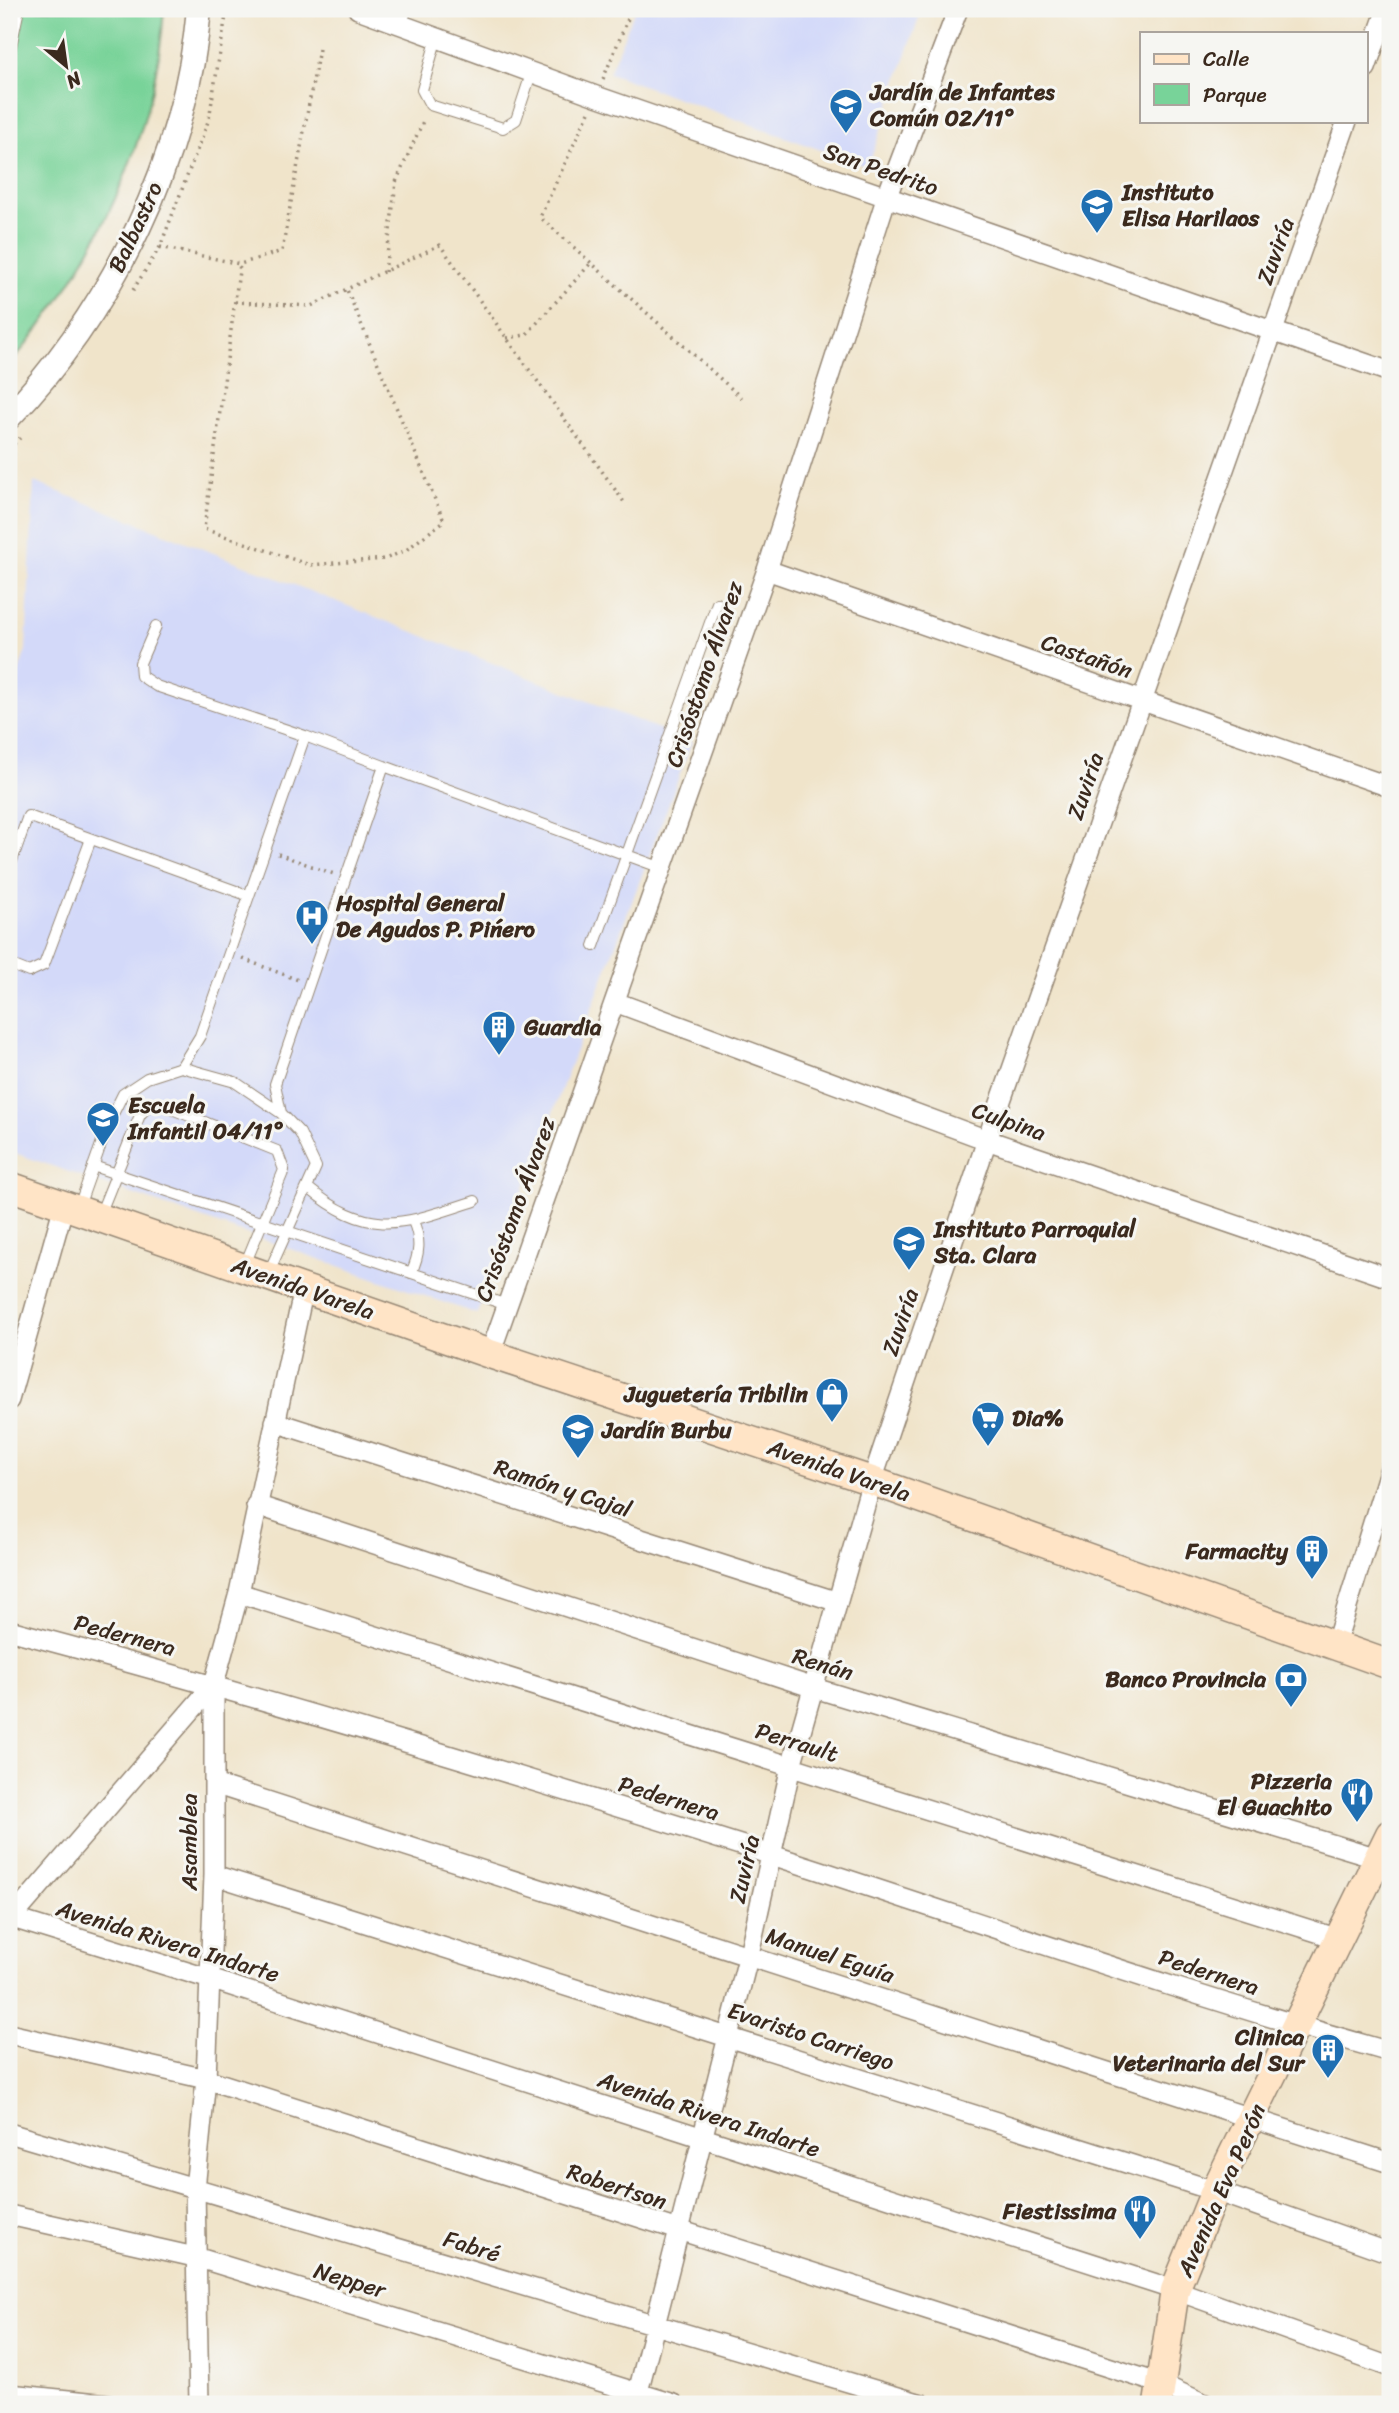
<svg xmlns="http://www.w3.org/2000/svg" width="1399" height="2413" font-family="Sriracha,sans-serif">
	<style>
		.built { fill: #d3d9f9 }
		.green { fill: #78d399; stroke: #5a7e5c; stroke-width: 2 }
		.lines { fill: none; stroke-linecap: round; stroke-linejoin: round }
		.service-casing { stroke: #968774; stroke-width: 12 }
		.minor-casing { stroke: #968774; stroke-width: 22 }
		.tertiary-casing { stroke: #968774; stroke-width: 27 }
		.secondary-casing { stroke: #968774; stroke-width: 31 }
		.path { stroke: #968774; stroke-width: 3.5; stroke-dasharray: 2 5; stroke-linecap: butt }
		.service { stroke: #fff; stroke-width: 10 }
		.minor { stroke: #fff; stroke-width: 19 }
		.tertiary { stroke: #fff; stroke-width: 24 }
		.secondary { stroke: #ffe4c6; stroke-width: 28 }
		.labels { text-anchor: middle; stroke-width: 6; stroke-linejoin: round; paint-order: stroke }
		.poi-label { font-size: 23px; font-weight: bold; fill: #3b2a1e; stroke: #f6f6f2; text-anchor: start }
		.street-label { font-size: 23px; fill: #3b2a1e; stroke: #f6f6f2 }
	</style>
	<rect width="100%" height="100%" fill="#f6f6f2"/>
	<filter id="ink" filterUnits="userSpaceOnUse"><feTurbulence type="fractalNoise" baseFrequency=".0143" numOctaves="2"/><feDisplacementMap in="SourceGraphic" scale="14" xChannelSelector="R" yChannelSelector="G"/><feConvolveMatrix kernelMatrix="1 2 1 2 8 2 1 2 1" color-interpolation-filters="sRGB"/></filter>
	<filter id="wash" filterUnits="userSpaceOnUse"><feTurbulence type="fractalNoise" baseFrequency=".00686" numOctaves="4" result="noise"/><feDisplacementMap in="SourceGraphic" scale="28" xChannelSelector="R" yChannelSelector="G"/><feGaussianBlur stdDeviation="1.57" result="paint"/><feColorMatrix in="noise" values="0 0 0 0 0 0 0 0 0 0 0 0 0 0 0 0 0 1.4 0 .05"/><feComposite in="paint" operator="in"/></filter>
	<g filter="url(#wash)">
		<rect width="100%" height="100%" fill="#f0e4ca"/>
		<path class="built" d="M635,9H922L868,167L609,73Z
			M34,482L692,742L477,1314L9,1151V701L26,650Z"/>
		<path class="green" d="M9,9H164C156,137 93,269 9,365Z"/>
	</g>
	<g filter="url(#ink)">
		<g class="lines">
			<defs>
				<path id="service" d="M401,24L407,9
					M437,37L422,90L430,105L503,128L516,120L532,71
					M9,56L19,9
					M156,626L140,663L141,676L156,686L305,736
					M384,766L662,868
					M9,869L28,816L247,895
					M594,946L717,603
					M9,964L29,972L44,965L91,839
					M181,1067L235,1082L281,1113
					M93,1166L507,1305
					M307,1187C371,1240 403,1224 475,1201
					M78,1209L109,1122L123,1094L147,1078L181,1067L200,1036L305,736L384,766L275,1084L281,1113L300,1133L316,1167L268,1274
					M99,1217L140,1115L148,1106L162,1105L277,1151L284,1170L244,1267
					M411,1273C420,1254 421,1240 413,1221"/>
				<path id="minor" d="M358,9L596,96L1390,372
					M1366,68L1387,9
					M767,570L1390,787
					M615,1002L987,1140L1390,1278
					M490,1354L767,570L887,196L958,9
					M9,1400L64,1205
					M275,1422L835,1601
					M256,1505L811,1687L1378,1858
					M239,1593L1339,1939
					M9,1630C266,1698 521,1776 775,1856C980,1922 1183,1994 1390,2052
					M1335,1646L1390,1468
					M214,1784L1390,2163
					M214,1875L1215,2191L1390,2253
					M9,1917L210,1979L1175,2290L1390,2367
					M12,1918L214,1684
					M9,2034L206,2079L1161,2384L1205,2404
					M9,2133L922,2404
					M9,2215L199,2258L674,2404
					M9,2394L108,2404
					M199,2404L195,2189L206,2079L214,1875V1684L239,1593L304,1288
					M635,2404L749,1954L791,1766L872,1481L987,1140L1347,121"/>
				<path id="tertiary" d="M9,417C112,310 186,158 199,9"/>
				<path id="secondary" d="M9,1186L490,1354L872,1481L1390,1665
					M1158,2404L1175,2290L1215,2191L1390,1834"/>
			</defs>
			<use href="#service" class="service-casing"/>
			<use href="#minor" class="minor-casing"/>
			<use href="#tertiary" class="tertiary-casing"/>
			<use href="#secondary" class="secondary-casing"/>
			<path class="path" d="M319,49L282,251L240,264L204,529L310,565L385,559L406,550L444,521L347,290
				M603,79L632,9
				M589,112L540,217L744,400
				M160,247L240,264
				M385,272L396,182L424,119
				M133,290L160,247L209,119L227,9
				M235,302L311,306L440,245L624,502
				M507,338L526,335L591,263
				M9,449L20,438
				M9,614L11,674
				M278,854L334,874
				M243,959L298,980"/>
			<use href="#service" class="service"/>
			<use href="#minor" class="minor"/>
			<use href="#tertiary" class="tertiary"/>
			<use href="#secondary" class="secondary"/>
		</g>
	</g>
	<defs>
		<symbol id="school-pin" viewBox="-11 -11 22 30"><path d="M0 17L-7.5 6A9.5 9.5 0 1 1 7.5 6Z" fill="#1f6fb2" stroke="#f6f6f2"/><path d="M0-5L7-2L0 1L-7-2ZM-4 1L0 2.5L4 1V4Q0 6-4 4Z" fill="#fff"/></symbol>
		<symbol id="hospital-pin" viewBox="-11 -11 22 30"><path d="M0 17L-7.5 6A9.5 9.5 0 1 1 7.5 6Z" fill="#1f6fb2" stroke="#f6f6f2"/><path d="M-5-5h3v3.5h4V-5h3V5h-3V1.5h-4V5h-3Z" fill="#fff"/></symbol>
		<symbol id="building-pin" viewBox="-11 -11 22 30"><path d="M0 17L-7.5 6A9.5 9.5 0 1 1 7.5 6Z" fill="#1f6fb2" stroke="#f6f6f2"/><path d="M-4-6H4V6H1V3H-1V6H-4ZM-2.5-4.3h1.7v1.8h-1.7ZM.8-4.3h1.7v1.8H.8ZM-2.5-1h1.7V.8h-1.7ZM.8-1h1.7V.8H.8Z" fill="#fff"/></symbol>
		<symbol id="shop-pin" viewBox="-11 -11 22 30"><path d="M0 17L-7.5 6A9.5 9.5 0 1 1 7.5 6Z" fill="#1f6fb2" stroke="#f6f6f2"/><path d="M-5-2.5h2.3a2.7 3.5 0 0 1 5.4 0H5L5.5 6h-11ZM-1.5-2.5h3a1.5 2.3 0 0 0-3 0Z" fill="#fff"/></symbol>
		<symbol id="supermarket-pin" viewBox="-11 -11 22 30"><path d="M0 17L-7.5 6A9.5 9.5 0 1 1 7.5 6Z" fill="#1f6fb2" stroke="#f6f6f2"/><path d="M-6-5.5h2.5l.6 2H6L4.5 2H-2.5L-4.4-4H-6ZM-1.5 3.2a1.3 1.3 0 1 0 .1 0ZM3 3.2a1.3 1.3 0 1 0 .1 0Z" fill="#fff"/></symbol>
		<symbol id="bank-pin" viewBox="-11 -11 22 30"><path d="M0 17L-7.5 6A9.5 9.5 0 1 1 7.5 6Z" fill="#1f6fb2" stroke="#f6f6f2"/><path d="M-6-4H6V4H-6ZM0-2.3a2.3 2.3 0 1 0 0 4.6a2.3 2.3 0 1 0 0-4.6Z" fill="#fff"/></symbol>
		<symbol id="restaurant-pin" viewBox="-11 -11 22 30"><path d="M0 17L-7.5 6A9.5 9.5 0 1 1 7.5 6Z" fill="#1f6fb2" stroke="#f6f6f2"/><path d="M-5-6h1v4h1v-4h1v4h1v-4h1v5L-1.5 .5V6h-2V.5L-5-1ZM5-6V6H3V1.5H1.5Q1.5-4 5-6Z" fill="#fff"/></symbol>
	</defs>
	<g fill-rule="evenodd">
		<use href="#school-pin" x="827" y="86" width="38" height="52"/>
		<use href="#school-pin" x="1078" y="186" width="38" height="52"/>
		<use href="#hospital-pin" x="293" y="897" width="38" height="52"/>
		<use href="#building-pin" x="480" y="1008" width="38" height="52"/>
		<use href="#school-pin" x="84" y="1099" width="38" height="52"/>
		<use href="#school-pin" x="890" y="1223" width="38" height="52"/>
		<use href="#shop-pin" x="813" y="1375" width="38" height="52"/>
		<use href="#supermarket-pin" x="969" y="1399" width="38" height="52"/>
		<use href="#school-pin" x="559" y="1411" width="38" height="52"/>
		<use href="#building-pin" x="1293" y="1532" width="38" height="52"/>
		<use href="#bank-pin" x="1272" y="1660" width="38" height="52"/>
		<use href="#restaurant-pin" x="1338" y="1775" width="38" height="52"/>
		<use href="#building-pin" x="1309" y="2031" width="38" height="52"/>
		<use href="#restaurant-pin" x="1121" y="2192" width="38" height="52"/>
	</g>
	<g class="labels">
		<g class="poi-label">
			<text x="870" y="100">Jardín de Infantes<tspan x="870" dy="26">Común 02/11°</tspan></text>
			<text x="1122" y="200">Instituto<tspan x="1122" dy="26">Elisa Harilaos</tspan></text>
			<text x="336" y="911">Hospital General<tspan x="336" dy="26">De Agudos P. Pińero</tspan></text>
			<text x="524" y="1035">Guardia</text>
			<text x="128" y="1113">Escuela<tspan x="128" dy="26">Infantil 04/11°</tspan></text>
			<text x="934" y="1237">Instituto Parroquial<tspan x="934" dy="26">Sta. Clara</tspan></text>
			<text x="808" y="1402" text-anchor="end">Juguetería Tribilin</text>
			<text x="1012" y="1426">Dia%</text>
			<text x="602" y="1438">Jardín Burbu</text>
			<text x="1288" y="1559" text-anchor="end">Farmacity</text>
			<text x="1266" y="1687" text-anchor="end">Banco Provincia</text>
			<text x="1332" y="1789" text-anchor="end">Pizzeria<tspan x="1332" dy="26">El Guachito</tspan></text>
			<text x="1304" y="2045" text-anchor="end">Clinica<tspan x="1304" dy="26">Veterinaria del Sur</tspan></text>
			<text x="1116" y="2219" text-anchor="end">Fiestissima</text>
		</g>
		<g class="street-label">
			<text transform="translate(881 169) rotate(19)" y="8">San Pedrito</text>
			<text transform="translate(135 227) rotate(-65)" y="8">Balbastro</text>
			<text transform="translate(1275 251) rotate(-70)" y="8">Zuviría</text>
			<text transform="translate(1087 656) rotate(19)" y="8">Castañón</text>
			<text transform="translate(704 674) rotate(-71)" y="8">Crisóstomo Álvarez</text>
			<text transform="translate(1085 786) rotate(-71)" y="8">Zuviría</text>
			<text transform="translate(1009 1121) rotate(19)" y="8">Culpina</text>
			<text transform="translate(515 1209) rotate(-70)" y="8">Crisóstomo Álvarez</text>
			<text transform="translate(303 1288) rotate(19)" y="8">Avenida Varela</text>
			<text transform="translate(900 1322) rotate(-71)" y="8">Zuviría</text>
			<text transform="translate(839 1470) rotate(19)" y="8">Avenida Varela</text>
			<text transform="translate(563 1488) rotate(18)" y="8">Ramón y Cajal</text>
			<text transform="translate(125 1635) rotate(15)" y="8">Pedernera</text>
			<text transform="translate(823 1664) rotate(17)" y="8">Renán</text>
			<text transform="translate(797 1742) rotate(17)" y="8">Perrault</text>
			<text transform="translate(669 1798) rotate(17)" y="8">Pedernera</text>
			<text transform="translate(189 1842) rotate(-90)" y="8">Asamblea</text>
			<text transform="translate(744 1869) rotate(-77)" y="8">Zuviría</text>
			<text transform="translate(168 1941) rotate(17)" y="8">Avenida Rivera Indarte</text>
			<text transform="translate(830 1955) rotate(18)" y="8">Manuel Eguía</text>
			<text transform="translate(1209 1972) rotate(18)" y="8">Pedernera</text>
			<text transform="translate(811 2036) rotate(18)" y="8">Evaristo Carriego</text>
			<text transform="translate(709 2114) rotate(18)" y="8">Avenida Rivera Indarte</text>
			<text transform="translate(617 2186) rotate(18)" y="8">Robertson</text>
			<text transform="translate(1221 2190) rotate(-66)" y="8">Avenida Eva Perón</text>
			<text transform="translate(472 2246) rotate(17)" y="8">Fabré</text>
			<text transform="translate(350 2280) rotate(17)" y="8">Nepper</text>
		</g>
	</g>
	<rect width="1399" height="2413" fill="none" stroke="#f6f6f2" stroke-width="35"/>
	<rect x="1140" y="32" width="228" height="91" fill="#f6f6f2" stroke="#aba49d" stroke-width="2"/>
	<rect x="1154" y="54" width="35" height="10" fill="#ffe4c6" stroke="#aba49d" stroke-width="2"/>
	<text x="1203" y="66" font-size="21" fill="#3b2a1e">Calle</text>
	<rect x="1154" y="84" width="35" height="21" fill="#78d399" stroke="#aba49d" stroke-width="2"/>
	<text x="1203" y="102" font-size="21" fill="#3b2a1e">Parque</text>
	<g transform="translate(66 66) rotate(151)" stroke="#f6f6f2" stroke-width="5" paint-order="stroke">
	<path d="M0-5L12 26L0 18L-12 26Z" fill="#3b2a1e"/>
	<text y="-10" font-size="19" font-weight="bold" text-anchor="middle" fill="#3b2a1e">N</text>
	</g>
</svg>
